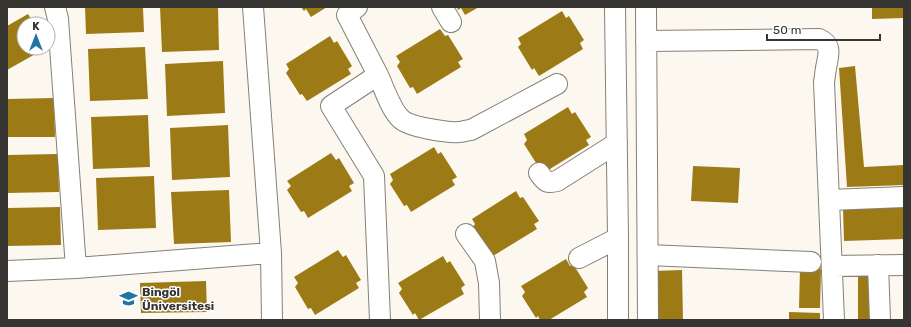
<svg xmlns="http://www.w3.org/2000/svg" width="911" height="327" font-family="Rubik,sans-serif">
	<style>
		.building { fill: #9c7b16 }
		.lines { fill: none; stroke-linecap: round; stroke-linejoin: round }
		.minor-casing { stroke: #838077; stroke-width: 22 }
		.minor { stroke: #fff; stroke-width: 20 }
		.labels { text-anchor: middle; stroke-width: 3; stroke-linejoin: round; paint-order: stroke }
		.poi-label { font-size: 12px; font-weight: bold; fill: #373532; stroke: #fff; text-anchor: start }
	</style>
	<rect width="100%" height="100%" fill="#fcf8ef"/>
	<path class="building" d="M85,7H143L144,32L86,34Z
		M160,7H218L219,50L162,52Z
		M301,7H327L311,17L306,9L304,11Z
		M457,7H479L465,15L461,8L458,10Z
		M872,7H904V18L872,19Z
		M562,11L566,18L569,16L584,40L580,43L583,49L539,76L534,68L532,70L518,47L521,44L518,38Z
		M28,14L34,24H24V48H46L7,70V26Z
		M440,29L445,36L448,35L463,59L458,62L461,67L417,94L413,87L410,88L397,66L400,62L396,56Z
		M330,36L334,43L337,41L352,66L348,69L351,74L307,101L302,94L300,95L286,73L289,69L286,64Z
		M145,47L148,99L90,101L88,49Z
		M223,61L225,113L167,116L165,64Z
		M855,66L864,167L904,165V185L847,187L839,68Z
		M54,98L55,137H7V99Z
		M568,107L572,114L575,112L591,137L586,140L589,145L545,172L538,166L524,144L527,140L524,134Z
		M148,115L150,167L93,169L91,117Z
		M228,125L230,177L172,180L170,128Z
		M434,147L438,154L441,152L457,177L452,180L455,185L411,212L407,205L404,206L390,184L393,180L390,174Z
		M331,153L336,160L339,158L354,183L349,186L352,191L308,218L304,211L301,212L287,190L291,186L287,181Z
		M58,154L59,192L7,193V155Z
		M693,166L740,168L738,203L691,201Z
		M154,176L156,228L98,230L96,178Z
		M229,190L231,242L174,244L171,192Z
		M516,191L520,198L523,197L539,221L534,224L537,229L493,256L472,228L475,224L472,219Z
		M60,207L61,245L7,246V208Z
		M904,207V239L844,241L843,209Z
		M338,250L343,257L346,255L361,280L356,283L359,288L315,315L311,308L308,309L295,287L298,283L294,277Z
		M443,256L447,263L450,261L465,285L461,288L464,294L419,320L415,313L413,315L399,293L402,289L398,283Z
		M566,259L570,266L573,264L588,288L584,292L587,297L549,320H540L538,316L536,318L522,296L525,292L521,286Z
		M800,268L821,269L820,308H799Z
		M682,270L683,320H654L653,271Z
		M874,271V320H858V272Z
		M206,281L207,312L141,313L140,283Z
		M789,312L820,313V320H789Z"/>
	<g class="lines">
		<defs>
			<path id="minor" d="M55,7L58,19L76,268
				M253,7L271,253L272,320
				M357,7L347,15L378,75L331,106L374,176L380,320
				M442,7L451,22
				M615,7L618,238V320
				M646,7L648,320
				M646,41L819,39C833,45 828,56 826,68C825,73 825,77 824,82L834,320
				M378,75C384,88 391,110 401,119C409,127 448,133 459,132C463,132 467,130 471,130L557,84
				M539,173C545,181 546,184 557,181L617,143
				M829,200L904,197
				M466,234L485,261L489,283L490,320
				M648,255L811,262
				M579,258L618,238
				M878,265L880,320
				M832,266L904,265
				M7,271L76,268L271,253"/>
		</defs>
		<use href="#minor" class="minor-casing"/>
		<use href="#minor" class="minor"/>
	</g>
	<defs>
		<symbol id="university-bare" viewBox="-9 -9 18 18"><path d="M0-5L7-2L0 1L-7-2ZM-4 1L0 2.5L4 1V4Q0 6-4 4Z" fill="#2075a5" stroke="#fff" stroke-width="2.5" paint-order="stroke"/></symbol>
	</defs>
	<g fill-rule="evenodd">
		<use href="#university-bare" x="116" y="286" width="25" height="25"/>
	</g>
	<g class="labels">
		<g class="poi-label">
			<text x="142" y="296">Bingöl<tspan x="142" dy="14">Üniversitesi</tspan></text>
		</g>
	</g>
	<rect width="911" height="327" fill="none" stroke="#373532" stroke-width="16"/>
	<g transform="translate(36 36)"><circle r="19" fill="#ffffff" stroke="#afaead"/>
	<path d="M0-3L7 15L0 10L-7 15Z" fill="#2075a5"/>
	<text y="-6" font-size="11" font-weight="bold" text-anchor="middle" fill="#373532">K</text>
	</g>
	<path d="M767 34v6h113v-6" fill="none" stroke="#373532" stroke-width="2"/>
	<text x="773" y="34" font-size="12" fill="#373532" stroke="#ffffff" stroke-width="3" paint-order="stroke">50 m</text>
</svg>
